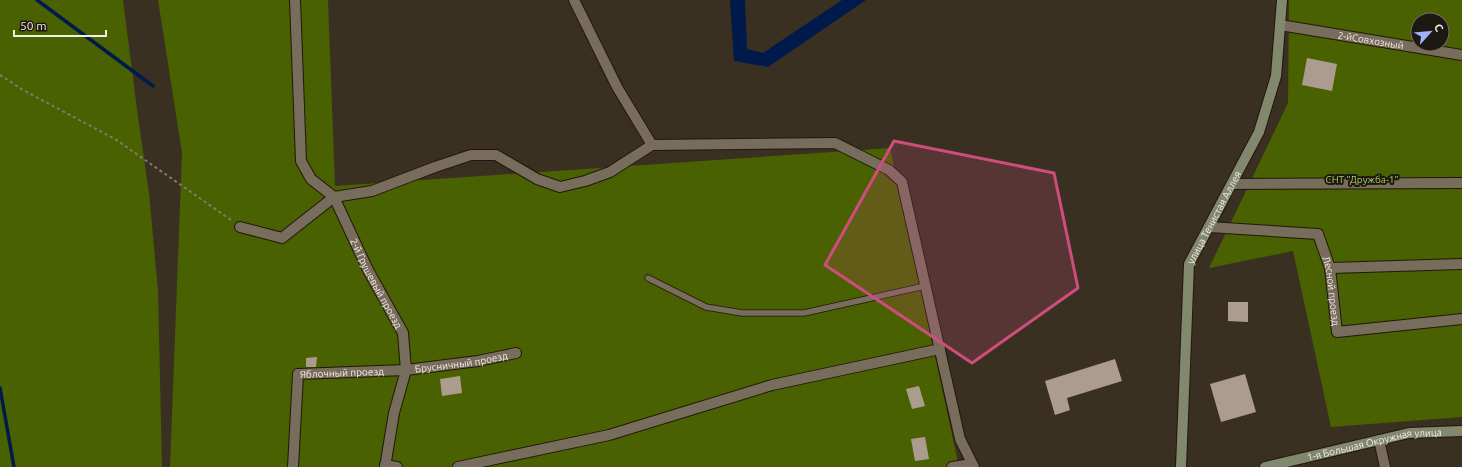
<svg xmlns="http://www.w3.org/2000/svg" width="1462" height="467" font-family="Ubuntu,sans-serif">
	<style>
		.green { fill: #496100; fill-rule: evenodd }
		.water { fill: #001a4b }
		.lines { fill: none; stroke-linecap: round; stroke-linejoin: round }
		.stream { stroke: #001a4b; stroke-width: 3.5 }
		.building { fill: #ac9c8f }
		.lane-casing { stroke: #21170b; stroke-width: 7 }
		.street-casing { stroke: #21170b; stroke-width: 12 }
		.secondary-casing { stroke: #21170b; stroke-width: 12 }
		.path { stroke: #837a6e; stroke-width: 2; stroke-dasharray: 3 3; stroke-linecap: butt }
		.lane { stroke: #786c5d; stroke-width: 5.5 }
		.street { stroke: #786c5d; stroke-width: 10 }
		.secondary { stroke: #81886e; stroke-width: 10 }
		.marked { fill: #ce4d7d; fill-opacity: 0.2; stroke: #ce4d7d; stroke-width: 3; stroke-linejoin: round }
		.labels { text-anchor: middle; stroke-width: 4; stroke-linejoin: round; paint-order: stroke }
		.street-label { font-size: 10px; fill: #f4ede4; stroke: #1d1812 }
		.park-label { font-size: 10px; fill: #aacf5a; stroke: #1d1812 }
	</style>
	<rect width="100%" height="100%" fill="#3a3022"/>
	<path class="green" d="M0,0H123L138,117L149,193L158,291L162,467H0Z
		M158,0H328L335,186L890,148L959,467H170L182,153Z
		M1289,0H1462V417L1331,427L1293,251L1209,268L1288,103ZM1418,20H1442V44H1418Z"/>
	<path class="water" d="M730,0H745L747,49L763,53L842,0H866L768,67L734,61Z"/>
	<g class="lines">
		<path class="stream" d="M37,0L153,86
			M0,388L14,467"/>
	</g>
	<path class="building" d="M1307,58L1337,64L1332,91L1302,85Z
		M1228,302H1248V322L1228,321Z
		M317,357L316,367H306V358Z
		M1115,359L1122,381L1067,398L1070,410L1055,415L1045,381Z
		M1245,374L1256,412L1221,422L1210,384Z
		M460,376L462,393L442,396L440,379Z
		M919,386L925,406L912,409L906,389Z
		M925,437L929,459L915,461L911,439Z"/>
	<g class="lines">
		<defs>
			<path id="lane" d="M648,278L706,307L742,313H804L925,286"/>
			<g id="street">
				<path id="s1" d="M295,0L301,161L311,179L334,197L368,270L403,333L406,370L394,413L385,467"/>
				<path d="M574,0L617,87L652,145L835,143L889,170L902,182L960,439L974,467"/>
				<path id="s2" d="M1280,25L1462,55"/>
				<path d="M1232,184L1462,183"/>
				<path d="M240,227L282,238L334,197L372,191L435,167L471,155H496L537,179L560,187L585,181L610,172L652,145"/>
				<path id="s3" d="M1209,227L1318,234L1330,268L1337,332L1462,319"/>
				<path d="M1330,268L1462,264"/>
				<path d="M1379,440L1385,467"/>
				<path d="M385,465L397,467"/>
				<path id="s4" d="M293,467L298,374L406,370L478,361L516,353"/>
				<path d="M458,467L609,435L772,385L940,349"/>
				<path d="M952,467L972,464"/>
			</g>
			<g id="secondary">
				<path id="s5" d="M1181,467L1189,264L1259,132L1276,76L1282,0"/>
				<path id="s6" d="M1265,467L1409,433L1462,431"/>
			</g>
		</defs>
		<use href="#lane" class="lane-casing"/>
		<use href="#street" class="street-casing"/>
		<use href="#secondary" class="secondary-casing"/>
		<path class="path" d="M0,75L23,90L115,139L231,220"/>
		<use href="#lane" class="lane"/>
		<use href="#street" class="street"/>
		<use href="#secondary" class="secondary"/>
	</g>
	<path class="marked" d="M894,141L1054,173L1078,288L972,363L825,265Z"/>
	<g class="labels">
		<g class="street-label">
			<text dy="4" stroke="none"><textPath href="#s2" startOffset="92">2-йСовхозный</textPath></text>
			<text dy="4" stroke="none"><textPath href="#s5" startOffset="256">улица Тенистая Аллея</textPath></text>
			<text dy="4" stroke="none"><textPath href="#s1" startOffset="307">2-й Грушевый проезд</textPath></text>
			<text dy="4" stroke="none"><textPath href="#s3" startOffset="168">Лесной проезд</textPath></text>
			<text dy="4" stroke="none"><textPath href="#s4" startOffset="257">Брусничный проезд</textPath></text>
			<text dy="4" stroke="none"><textPath href="#s4" startOffset="137">Яблочный проезд</textPath></text>
			<text dy="4" stroke="none"><textPath href="#s6" startOffset="112">1-я Большая Окружная улица</textPath></text>
		</g>
		<g class="park-label">
			<text x="1362" y="183">СНТ "Дружба-1"</text>
		</g>
	</g>
	<g transform="translate(1430 32) rotate(63)"><circle r="19" fill="#1d1812" stroke="#736d66"/>
	<path d="M0-3L7 15L0 10L-7 15Z" fill="#9db4fd"/>
	<text y="-6" font-size="11" font-weight="bold" text-anchor="middle" fill="#f4ede4">С</text>
	</g>
	<path d="M14 30v6h92v-6" fill="none" stroke="#f4ede4" stroke-width="2"/>
	<text x="20" y="30" font-size="12" fill="#f4ede4" stroke="#1d1812" stroke-width="3" paint-order="stroke">50 m</text>
</svg>
